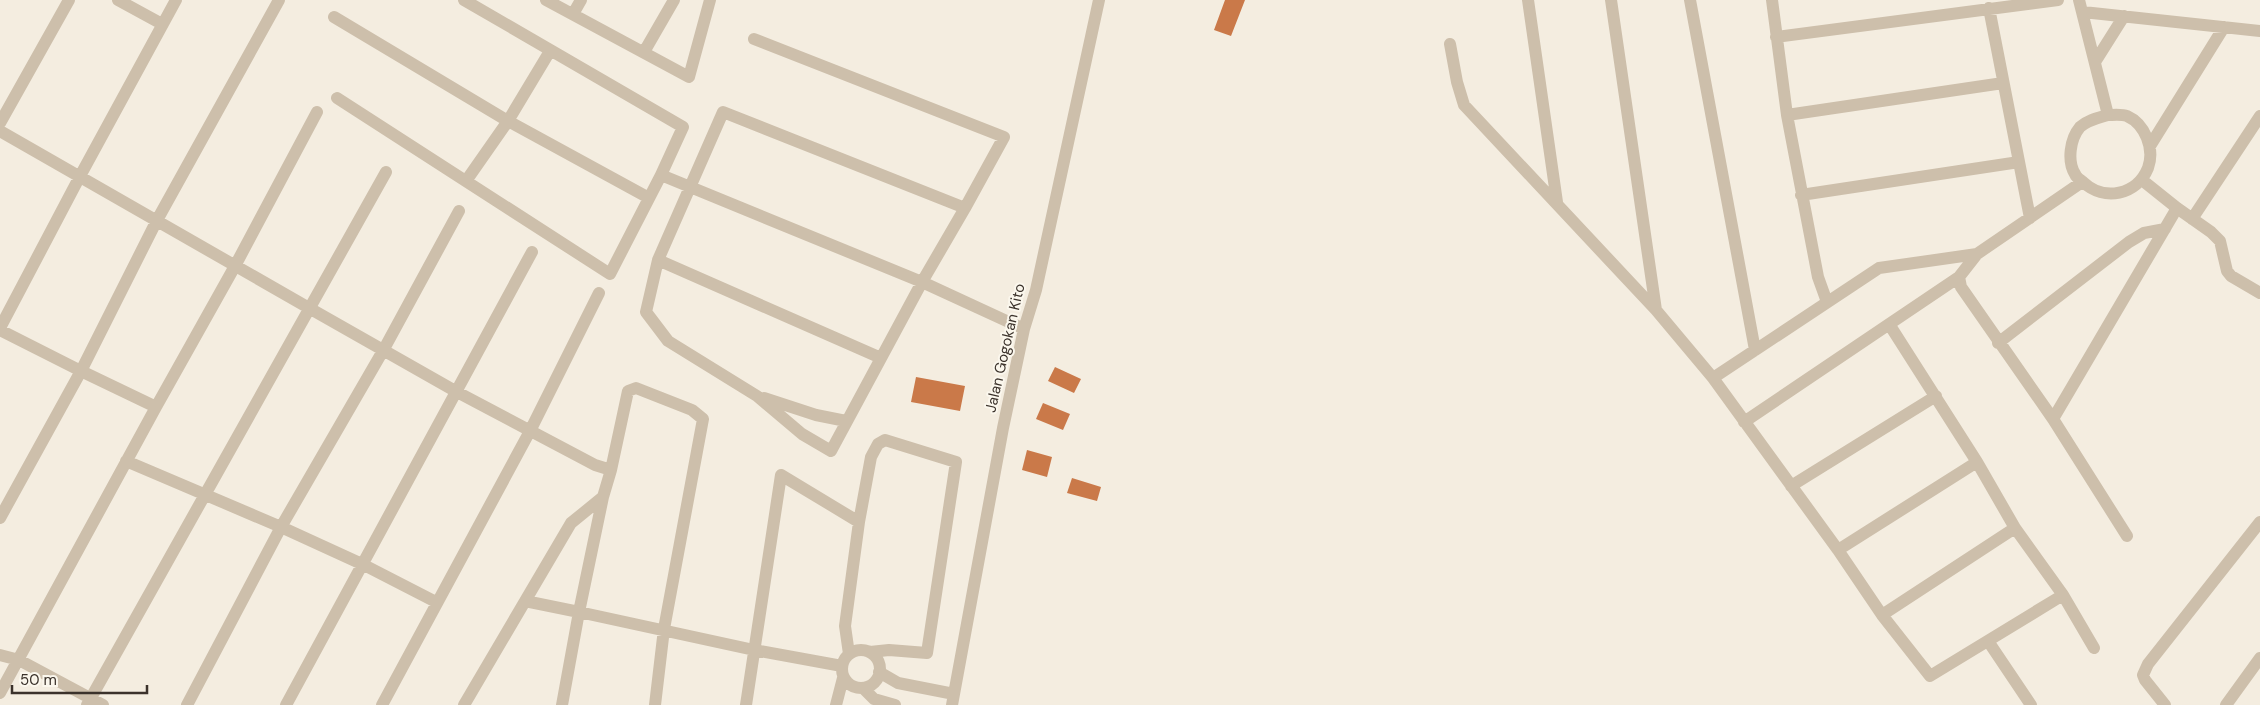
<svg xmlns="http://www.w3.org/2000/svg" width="2260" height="705" font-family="'DM Sans',sans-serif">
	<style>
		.building { fill: #ca7949 }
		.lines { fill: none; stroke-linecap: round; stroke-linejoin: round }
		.minor { stroke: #cdbfab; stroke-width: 12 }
		.labels { text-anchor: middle; stroke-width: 4; stroke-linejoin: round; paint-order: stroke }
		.street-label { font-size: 15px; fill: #3b322b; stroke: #fbf7ed }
	</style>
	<rect width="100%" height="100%" fill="#f4ede0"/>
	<path class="building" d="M1225,0H1245L1231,36L1214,30Z
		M1055,367L1081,379L1074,393L1048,381Z
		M916,377L965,386L960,411L911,402Z
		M1043,403L1070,414L1063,430L1036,419Z
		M1027,450L1052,457L1047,477L1022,470Z
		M1072,478L1101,487L1097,501L1067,493Z"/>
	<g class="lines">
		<path class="minor" d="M118,0L162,24
			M464,0L683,127L661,175L922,282L1024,329
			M546,0L689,77L710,0
			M1528,0L1557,202
			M1611,0L1656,310
			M1690,0L1755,350
			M1772,0L1787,115L1818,277L1827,302
			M2079,0L2108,115
			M1989,8L2030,218
			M2083,12L2260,31
			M573,14L581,0
			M334,17L508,121L649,198
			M1776,37L2058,0
			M754,39L1004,137L965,208L723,112L658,260L646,312L668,341L757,396L802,434L831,451L922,282L965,208
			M1450,44L1457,82L1464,105L1656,310L1713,378L1838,550L1882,615L1930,676L2063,595
			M644,52L674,0
			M2095,62L2124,16
			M337,98L610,274L661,175
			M1787,115L2003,83
			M2108,115C2113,115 2122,114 2127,116C2145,124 2155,149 2148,168C2137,195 2104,202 2083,182C2080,180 2076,177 2075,174C2067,161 2070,139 2080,127C2088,120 2098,118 2108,115Z
			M0,123L69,0
			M0,131L309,308L457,392L595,465L611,470L603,497L579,612L754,650L842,666
			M2150,146L2224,27
			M2142,180L2177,208L2211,232L2220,241L2227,271L2231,276L2260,293
			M466,181L508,121L550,51
			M2082,182L1977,254L1959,277L1961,287L2053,419L2127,536
			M1801,195L2019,162
			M2192,219L2260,116
			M658,260L881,358
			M1889,324L1977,462L2015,528L2063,595L2094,648
			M0,328L79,178L176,0
			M0,330L81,371L0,518
			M1998,343L2129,242L2144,233L2165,229
			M1713,378L1879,268L1977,254
			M764,398L816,415L846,421
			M156,407L81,371L156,222L279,0
			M2053,419L2177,208
			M1744,422L1959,277
			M126,461L281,527L384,349L459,211
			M611,470L628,391L636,388L692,410L703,419L664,629L655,705
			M1791,486L1936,396
			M1838,550L1977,462
			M525,601L579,612L562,705
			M1882,615L2015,528
			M1988,641L2031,705
			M842 669a19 19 0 1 1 38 0a19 19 0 1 1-38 0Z
			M849,654L845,626L859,522L871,457L878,444L885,440L956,462L927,653L889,650L870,652
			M0,655L19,660L103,705
			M879,672L898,683L954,694
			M863,688L874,699L895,705
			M0,693L156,407L235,266L317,112
			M87,705L386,172
			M187,705L281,527L364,565L436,602
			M286,705L532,252
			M382,705L530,431L599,293
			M464,705L571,523L603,497
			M746,705L781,475L859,522
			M836,705L843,678
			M952,705L1003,428L1024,329L1036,290L1099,0
			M2165,705L2145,680L2143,675L2148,664L2260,522
			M2226,705L2260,658"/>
	</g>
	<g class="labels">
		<g class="street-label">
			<text transform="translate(1005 348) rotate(-77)" y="5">Jalan Gogokan Kito</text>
		</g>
	</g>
	<path d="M12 685v8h135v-8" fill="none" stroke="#3b322b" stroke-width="2.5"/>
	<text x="20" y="685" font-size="15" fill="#3b322b" stroke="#fbf7ed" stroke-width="4" paint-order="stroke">50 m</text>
</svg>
